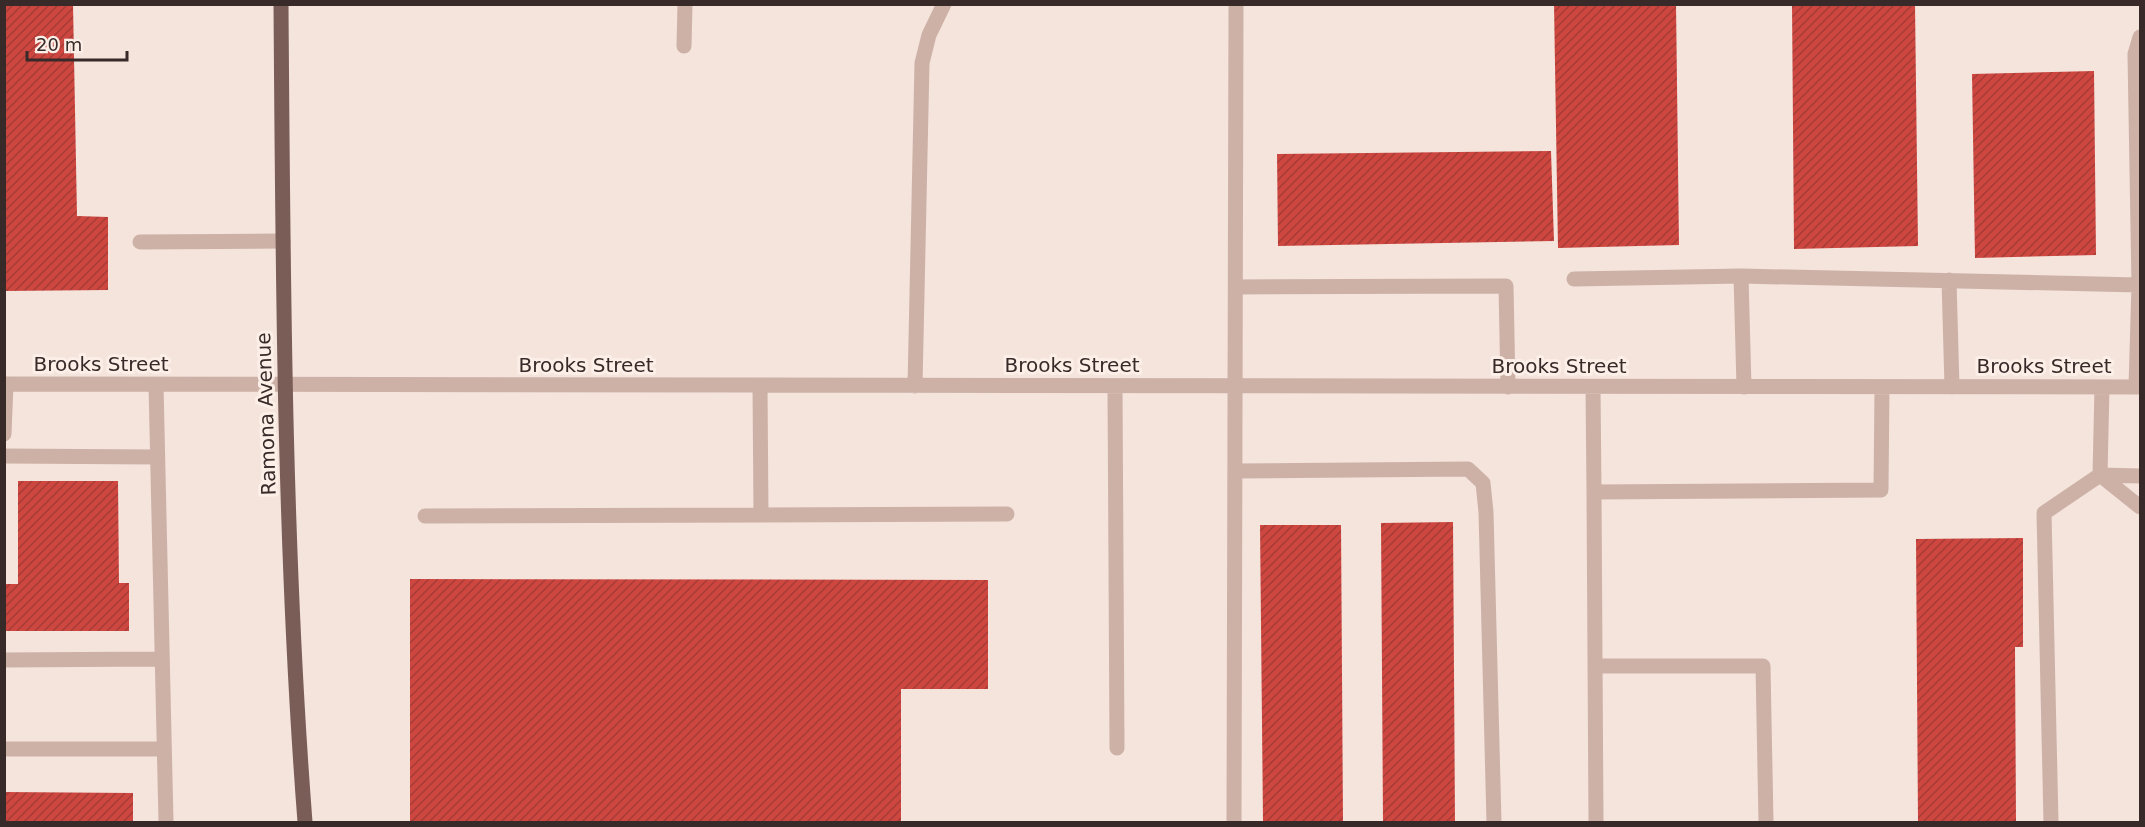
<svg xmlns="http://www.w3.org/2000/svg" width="2145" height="827" font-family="'DejaVu Sans',sans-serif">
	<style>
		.building { fill: url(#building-hatch) }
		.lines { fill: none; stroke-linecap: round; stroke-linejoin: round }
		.minor { stroke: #cdb1a7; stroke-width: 15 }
		.major { stroke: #7b5d58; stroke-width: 15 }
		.labels { text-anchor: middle; stroke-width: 6; stroke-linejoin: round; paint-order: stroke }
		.street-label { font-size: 20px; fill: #382a28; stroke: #fbefe8 }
	</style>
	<defs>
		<pattern id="building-hatch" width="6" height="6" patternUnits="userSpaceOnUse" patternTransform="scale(1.5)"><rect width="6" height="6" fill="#cd4740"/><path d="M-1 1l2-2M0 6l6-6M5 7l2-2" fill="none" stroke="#a73b36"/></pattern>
	</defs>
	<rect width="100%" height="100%" fill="#f4e4dc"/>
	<path class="building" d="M4,4H73L77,216L108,217V290L4,291Z
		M1554,4H1676L1679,245L1558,248Z
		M1792,4H1915L1918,246L1794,249Z
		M2094,71L2096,255L1975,258L1972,74Z
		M1551,151L1554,241L1278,246L1277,154Z
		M18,481H118L119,583H129V631H4V584H18Z
		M1453,522L1455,822H1383L1381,523Z
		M1260,525H1341L1343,822H1263Z
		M2023,538V647H2015L2016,822H1918L1916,539Z
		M410,579L988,580V689H901V822H410Z
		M4,792L133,793V822H4Z"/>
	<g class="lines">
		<path class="minor" d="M684,46L685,4
			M140,242L283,241
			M1741,276L2139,285
			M1574,279L1741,276L1744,387
			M1949,280L1952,387
			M1236,287L1506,286L1508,387
			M4,384L2140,387
			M156,385L166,822
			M760,386L761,515L1007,514
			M915,386L922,63L929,35L944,4
			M1115,386L1117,748
			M1593,387L1594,492L1881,490L1882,387
			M2136,387L2139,285L2135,54L2140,37
			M4,434L6,384
			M4,456L157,457
			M1236,471L1468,469L1483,483L1486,512L1494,822
			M2100,475L2102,387
			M2100,475L2140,507
			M1594,492L1596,822
			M425,516L761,515
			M4,660L162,659
			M1595,666H1763L1766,822
			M4,749H164
			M1234,822L1236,4
			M2051,822L2044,513L2100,475L2140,476"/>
		<path class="major" d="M281,4C283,277 284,551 305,822"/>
	</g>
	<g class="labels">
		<g class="street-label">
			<text x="101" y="371">Brooks Street</text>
			<text x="586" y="372">Brooks Street</text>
			<text x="1072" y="372">Brooks Street</text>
			<text x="1559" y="373">Brooks Street</text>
			<text x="2044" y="373">Brooks Street</text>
			<text transform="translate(266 414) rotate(-92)" y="7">Ramona Avenue</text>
		</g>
	</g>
	<rect width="2145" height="827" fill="none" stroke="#382a28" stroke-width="12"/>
	<path d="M27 51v9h100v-9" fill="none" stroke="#382a28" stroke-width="3"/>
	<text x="36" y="51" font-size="18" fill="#382a28" stroke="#fbefe8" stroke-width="4.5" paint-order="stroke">20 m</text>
</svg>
